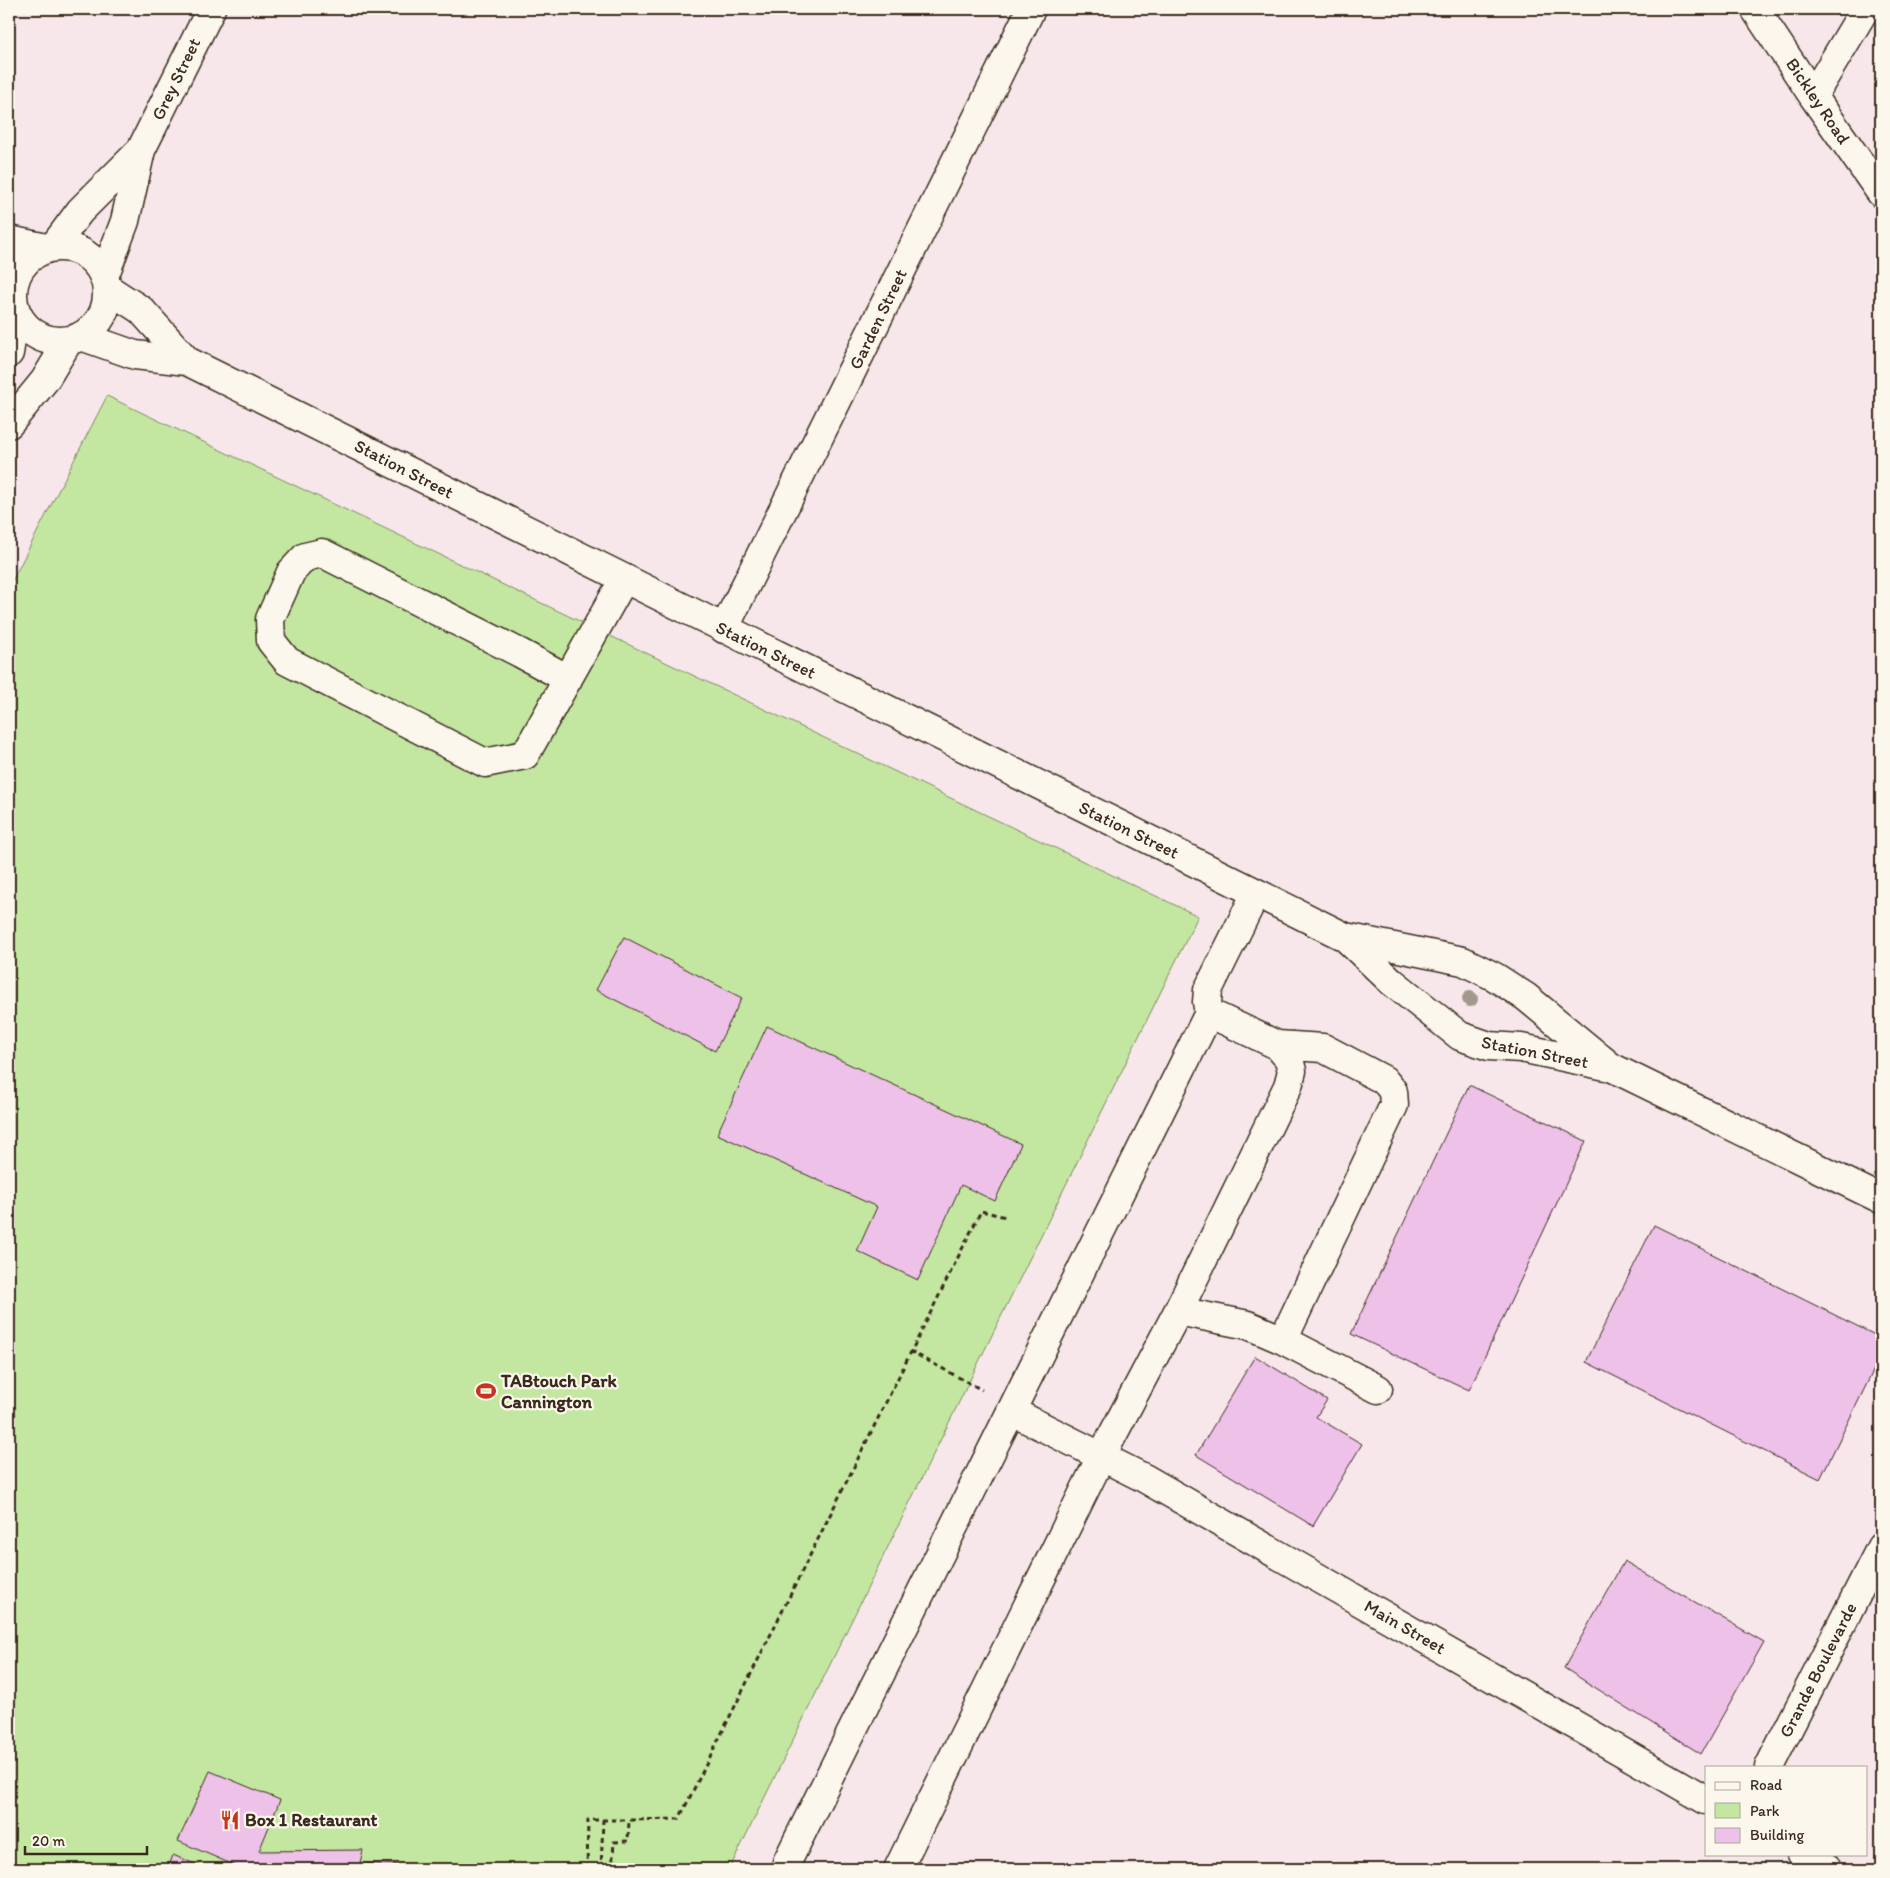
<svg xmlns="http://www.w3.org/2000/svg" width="1890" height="1878" font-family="Itim,sans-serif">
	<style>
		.green { fill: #c3e7a1; stroke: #7f8860 }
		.building { fill: #edc1e8; stroke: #3b2a1e }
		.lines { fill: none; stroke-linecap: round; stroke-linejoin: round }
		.minor-casing { stroke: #3b2a1e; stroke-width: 31 }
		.path { stroke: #3b2a1e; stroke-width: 3; stroke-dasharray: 5 4; stroke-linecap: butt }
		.minor { stroke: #fbf7ec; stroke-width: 28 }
		.tree { fill: #a2998c }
		.labels { text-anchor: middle; stroke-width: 4.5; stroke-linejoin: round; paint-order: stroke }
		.street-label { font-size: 18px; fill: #3b2a1e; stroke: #fbf7ec }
		.poi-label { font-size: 18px; font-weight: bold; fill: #3b2a1e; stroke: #fbf7ec; text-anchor: start }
	</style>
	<rect width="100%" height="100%" fill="#f7e7eb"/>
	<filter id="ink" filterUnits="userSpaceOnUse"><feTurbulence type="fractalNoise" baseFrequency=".02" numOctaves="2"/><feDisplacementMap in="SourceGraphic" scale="10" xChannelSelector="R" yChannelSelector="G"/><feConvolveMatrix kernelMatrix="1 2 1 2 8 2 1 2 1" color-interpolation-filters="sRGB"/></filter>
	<g filter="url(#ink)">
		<path class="green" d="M107,396L1198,916L731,1866V1869H9V587Z"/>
		<path class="building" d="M624,937L742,998L715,1051L596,990Z
			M767,1026L1021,1144L995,1201L961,1185L918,1280L857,1251L877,1207L717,1134Z
			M1469,1085L1586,1141L1469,1390L1351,1334Z
			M1654,1225L1881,1338V1355L1820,1479L1586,1362Z
			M1255,1356L1327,1400L1316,1417L1362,1444L1313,1526L1196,1455Z
			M1624,1561L1764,1642L1701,1754L1564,1668Z
			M210,1771L280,1800L259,1851L363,1850L360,1863L492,1869H243L178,1841Z
			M173,1855L207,1869H168Z"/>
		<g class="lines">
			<defs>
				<path id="minor" d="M1755,9L1813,96L1881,193
					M1813,96L1865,9
					M9,240L46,248
					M54,246L80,211L141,150
					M13 294a47 47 0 1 1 94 0a47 47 0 1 1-94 0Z
					M104,277L125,221L141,150L211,9
					M107,288L141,310L187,361
					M81,336L135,355L187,361L1345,937L1463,961L1495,977L1526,997L1611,1067
					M9,353L16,311
					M9,424L45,380L69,340
					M724,629L1031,9
					M568,679L520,653L322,553L305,557L291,572L270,619L271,641L287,661L485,763L525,755L624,579
					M1345,937L1391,981L1460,1036L1489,1046L1521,1048L1611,1067L1881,1199
					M1209,1013L1207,1002L1208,990L1256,893
					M1178,1311L1248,1325L1283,1340L1394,1105L1393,1091L1384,1080L1323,1048L1277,1045
					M1283,1340L1378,1389
					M1011,1411L1144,1478L1706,1800
					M1769,1767L1881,1547
					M1801,1854L1827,1869
					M788,1869L787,1862L1209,1013L1277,1045L1289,1059L1292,1071L1288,1086L1178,1311L1101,1457L898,1869"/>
			</defs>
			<use href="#minor" class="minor-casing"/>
			<path class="path" d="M910,1351L982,1390
				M587,1869L588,1820H629
				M601,1869L603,1820
				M612,1869L614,1842L628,1841L629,1820L679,1819L981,1211L1006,1217"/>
			<use href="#minor" class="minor"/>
		</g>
		<circle class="tree" cx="1470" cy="999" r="8"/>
	</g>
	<defs>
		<symbol id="stadium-bare" viewBox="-9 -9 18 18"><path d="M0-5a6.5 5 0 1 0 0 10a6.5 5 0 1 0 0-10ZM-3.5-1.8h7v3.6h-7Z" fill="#c8321e" stroke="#fbf7ec" stroke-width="2.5" paint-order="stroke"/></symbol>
		<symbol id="restaurant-bare" viewBox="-9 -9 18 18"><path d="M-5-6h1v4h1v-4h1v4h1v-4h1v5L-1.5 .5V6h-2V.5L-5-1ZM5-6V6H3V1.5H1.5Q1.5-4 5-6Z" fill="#c8321e" stroke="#fbf7ec" stroke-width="2.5" paint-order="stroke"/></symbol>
	</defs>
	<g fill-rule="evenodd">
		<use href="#stadium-bare" x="472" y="1377" width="28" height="28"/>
		<use href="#restaurant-bare" x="216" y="1806" width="28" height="28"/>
	</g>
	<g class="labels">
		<g class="street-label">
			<text transform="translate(176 79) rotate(-64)" y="6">Grey Street</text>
			<text transform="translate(1818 101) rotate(56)" y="6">Bickley Road</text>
			<text transform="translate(878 319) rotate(-64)" y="6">Garden Street</text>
			<text transform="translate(404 469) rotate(27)" y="6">Station Street</text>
			<text transform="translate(766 650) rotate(26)" y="6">Station Street</text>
			<text transform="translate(1129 830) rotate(26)" y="6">Station Street</text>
			<text transform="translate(1535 1052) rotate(11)" y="6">Station Street</text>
			<text transform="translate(1405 1627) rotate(30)" y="6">Main Street</text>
			<text transform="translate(1818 1670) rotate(-63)" y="6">Grande Boulevarde</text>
		</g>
		<g class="poi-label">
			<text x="501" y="1387">TABtouch Park<tspan x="501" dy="21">Cannington</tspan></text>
			<text x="245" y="1826">Box 1 Restaurant</text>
		</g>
	</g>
	<rect width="1890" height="1878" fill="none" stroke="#fbf7ec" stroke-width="30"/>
	<rect x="15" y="15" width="1860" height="1848" fill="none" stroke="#3b2a1e" stroke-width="2" filter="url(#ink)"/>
	<rect x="1705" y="1766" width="162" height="90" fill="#fbf7ec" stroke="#aea59a"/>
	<rect x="1715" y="1782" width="25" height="8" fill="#fbf7ec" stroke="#aea59a"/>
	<text x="1750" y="1790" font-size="15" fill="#3b2a1e">Road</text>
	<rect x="1715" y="1803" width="25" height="15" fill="#c3e7a1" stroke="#aea59a"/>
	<text x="1750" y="1816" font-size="15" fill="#3b2a1e">Park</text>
	<rect x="1715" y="1828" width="25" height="15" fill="#edc1e8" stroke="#aea59a"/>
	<text x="1750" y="1840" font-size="15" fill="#3b2a1e">Building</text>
	<path d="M25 1846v8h122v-8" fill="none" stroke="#3b2a1e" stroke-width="2.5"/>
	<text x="32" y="1846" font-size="15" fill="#3b2a1e" stroke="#fbf7ec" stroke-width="4" paint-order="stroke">20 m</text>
</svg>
